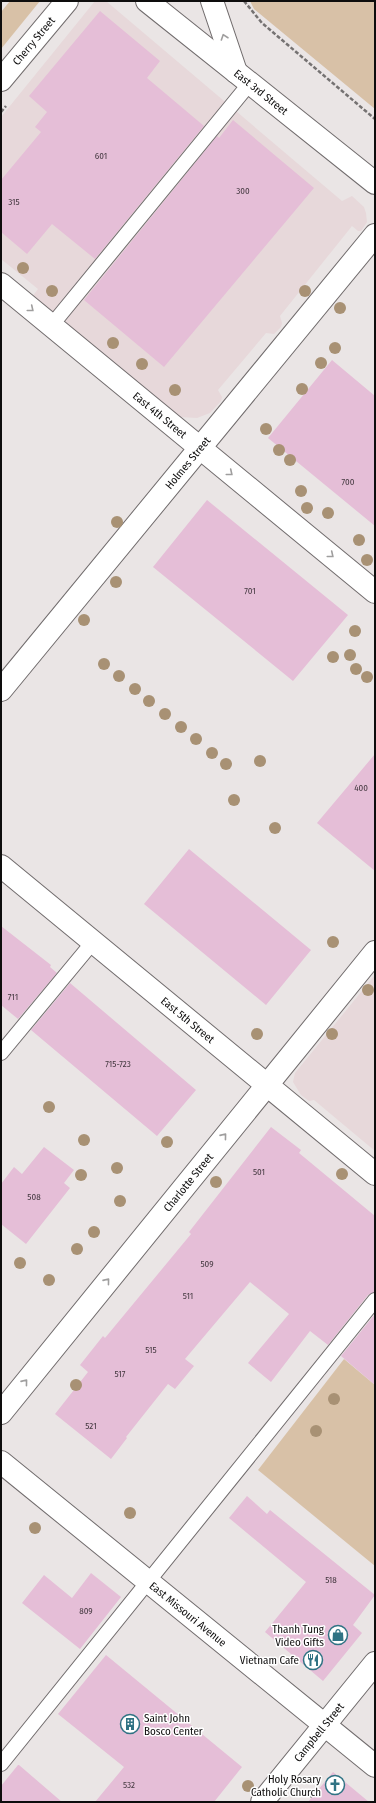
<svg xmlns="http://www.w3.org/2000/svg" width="376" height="1803" font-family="'Fira Sans Condensed',sans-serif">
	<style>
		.built { fill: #e7d8da }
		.green { fill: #d8c1a7 }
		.building { fill: #e5bed7 }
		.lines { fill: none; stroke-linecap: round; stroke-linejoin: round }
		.lane-casing { stroke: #716c6d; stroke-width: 16 }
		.street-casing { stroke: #716c6d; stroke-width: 24 }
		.secondary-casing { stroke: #716c6d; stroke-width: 24 }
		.primary-casing { stroke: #716c6d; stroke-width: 24 }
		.path { stroke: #757272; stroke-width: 2.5; stroke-dasharray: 4 2; stroke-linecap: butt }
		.lane { stroke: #fff; stroke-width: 14 }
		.street { stroke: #fff; stroke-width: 22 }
		.secondary { stroke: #fff; stroke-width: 22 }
		.primary { stroke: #fff; stroke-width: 22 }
		.tree { fill: #a89174 }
		.oneway { stroke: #9f9e9e }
		.labels { text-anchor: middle; stroke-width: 3; stroke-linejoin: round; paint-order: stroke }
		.number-label { font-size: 9px; fill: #443940 }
		.street-label { font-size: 11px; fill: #0e0d0d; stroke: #fff }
		.poi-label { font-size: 11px; fill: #0e0d0d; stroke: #fff; text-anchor: end }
	</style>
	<rect width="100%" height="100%" fill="#eae5e5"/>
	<path class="built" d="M95,1H106L342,201L352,196L364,207L366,213L367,222L361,231H358L352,226L280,316L282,323L281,327L274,334L266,333L218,390L222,397L221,401L210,413L197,418L179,417L32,297L38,289L1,259V117Z
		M375,975V1151L314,1100L309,1101L301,1095L293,1082L295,1073Z"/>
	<path class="green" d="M10,1H40L1,49V12Z
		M250,1H375V109L254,9Z
		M344,1359L375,1385V1566L258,1470Z"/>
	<path class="building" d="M100,11L160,61L147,78L204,126L95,259L52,224L27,254L1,232V180L41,132L35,127L47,112L29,96Z
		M233,120L314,188L164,367L84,300L217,136L219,138Z
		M332,360L375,396V526L268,438Z
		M207,500L348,615L293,681L153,567Z
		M375,754V871L317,823Z
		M189,849L311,950L266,1005L144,904Z
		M1,926L51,965L50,967L57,973L18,1019L1,1005Z
		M70,983L196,1090L157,1136L31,1030Z
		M271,1127L301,1150L299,1153L375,1216V1292L368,1295L328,1345L310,1331L271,1382L248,1363L289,1314L250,1282L185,1359L194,1366L175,1389L168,1384L126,1437L127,1438L111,1459L55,1414L88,1372L80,1365L103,1336L105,1338L191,1234L189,1232Z
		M44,1147L74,1170L64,1183L70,1188L26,1244L1,1224V1184L14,1167L22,1174Z
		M375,1314V1385L341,1356Z
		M247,1496L267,1514L270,1510L375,1595L353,1625L362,1633L323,1681L265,1632L306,1582L229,1518Z
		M91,1573L121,1597L80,1649L22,1603L44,1575L72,1598Z
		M106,1655L242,1767L214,1802H95L124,1767L58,1714Z
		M18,1765H19L62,1802H1V1786Z
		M333,1772L369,1802H308Z"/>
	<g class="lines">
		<defs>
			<path id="lane" d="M51,326L250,83
				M1,1053L93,942
				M1,1764L375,1300"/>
			<g id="street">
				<path id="s1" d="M1,284L375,592"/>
				<path id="s2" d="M1,690L375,235"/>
				<path id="s3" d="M1,866L375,1174"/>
				<path id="s4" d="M1,1413L375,952"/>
				<path id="s5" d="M1,1462L375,1766"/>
				<path id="s6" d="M262,1802L375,1663"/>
			</g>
			<g id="secondary">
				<path id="s7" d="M147,1L375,183"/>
				<path id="s8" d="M1,80L67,1"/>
			</g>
			<path id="primary" d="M212,1L236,72"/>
		</defs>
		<use href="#lane" class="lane-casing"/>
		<use href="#street" class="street-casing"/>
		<use href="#secondary" class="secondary-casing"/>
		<use href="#primary" class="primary-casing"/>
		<path class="path" d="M244,1L262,23L375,119
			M1,112L6,106
			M306,1792L312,1797"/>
		<use href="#lane" class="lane"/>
		<use href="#street" class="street"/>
		<use href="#secondary" class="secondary"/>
		<use href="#primary" class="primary"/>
	</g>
	<g class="tree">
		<circle cx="23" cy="268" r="6"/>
		<circle cx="52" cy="291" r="6"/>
		<circle cx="305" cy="291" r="6"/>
		<circle cx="340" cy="308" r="6"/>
		<circle cx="113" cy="343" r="6"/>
		<circle cx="335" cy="348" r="6"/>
		<circle cx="321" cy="363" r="6"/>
		<circle cx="142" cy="364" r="6"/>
		<circle cx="302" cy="389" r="6"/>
		<circle cx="175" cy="390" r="6"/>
		<circle cx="266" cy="429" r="6"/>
		<circle cx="279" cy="450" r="6"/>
		<circle cx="290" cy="460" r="6"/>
		<circle cx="301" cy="491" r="6"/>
		<circle cx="307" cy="508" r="6"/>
		<circle cx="328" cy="513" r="6"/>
		<circle cx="117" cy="522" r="6"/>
		<circle cx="359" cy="540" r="6"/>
		<circle cx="367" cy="560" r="6"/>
		<circle cx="116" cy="582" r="6"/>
		<circle cx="84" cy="620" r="6"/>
		<circle cx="355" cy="631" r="6"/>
		<circle cx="350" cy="655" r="6"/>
		<circle cx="333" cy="657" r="6"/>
		<circle cx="104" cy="664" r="6"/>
		<circle cx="356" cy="669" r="6"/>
		<circle cx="119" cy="676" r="6"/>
		<circle cx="367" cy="677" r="6"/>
		<circle cx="135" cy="689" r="6"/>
		<circle cx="149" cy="701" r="6"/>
		<circle cx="165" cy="714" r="6"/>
		<circle cx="181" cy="727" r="6"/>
		<circle cx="196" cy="739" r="6"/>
		<circle cx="212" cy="753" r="6"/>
		<circle cx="260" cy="761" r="6"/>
		<circle cx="226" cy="764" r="6"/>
		<circle cx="234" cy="800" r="6"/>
		<circle cx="275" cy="828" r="6"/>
		<circle cx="333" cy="942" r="6"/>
		<circle cx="368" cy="990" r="6"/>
		<circle cx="257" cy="1034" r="6"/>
		<circle cx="332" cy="1034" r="6"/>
		<circle cx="49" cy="1107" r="6"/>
		<circle cx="84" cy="1140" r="6"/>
		<circle cx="167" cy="1142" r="6"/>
		<circle cx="117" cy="1168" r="6"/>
		<circle cx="342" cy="1174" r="6"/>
		<circle cx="81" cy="1175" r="6"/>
		<circle cx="216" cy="1182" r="6"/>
		<circle cx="120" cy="1201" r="6"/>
		<circle cx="94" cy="1232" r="6"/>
		<circle cx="77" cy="1249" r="6"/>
		<circle cx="20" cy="1263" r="6"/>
		<circle cx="49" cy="1280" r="6"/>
		<circle cx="76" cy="1385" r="6"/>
		<circle cx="334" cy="1399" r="6"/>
		<circle cx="316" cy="1431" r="6"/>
		<circle cx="130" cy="1513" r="6"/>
		<circle cx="35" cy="1528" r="6"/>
		<circle cx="248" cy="1786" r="6"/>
	</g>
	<defs><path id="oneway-chevron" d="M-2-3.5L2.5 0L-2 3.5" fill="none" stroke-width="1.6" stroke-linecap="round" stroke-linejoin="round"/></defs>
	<g class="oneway">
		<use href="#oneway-chevron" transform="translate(224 37) rotate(-109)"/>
		<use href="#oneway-chevron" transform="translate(31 309) rotate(39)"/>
		<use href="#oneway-chevron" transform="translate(230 473) rotate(39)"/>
		<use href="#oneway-chevron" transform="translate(331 555) rotate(39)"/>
		<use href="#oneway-chevron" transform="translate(224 1136) rotate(-51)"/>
		<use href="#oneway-chevron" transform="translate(107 1281) rotate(-51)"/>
		<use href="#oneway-chevron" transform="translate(25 1382) rotate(-51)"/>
	</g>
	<defs>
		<symbol id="shop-ring" viewBox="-11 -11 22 22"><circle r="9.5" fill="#fff" stroke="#307384" stroke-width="1.5"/><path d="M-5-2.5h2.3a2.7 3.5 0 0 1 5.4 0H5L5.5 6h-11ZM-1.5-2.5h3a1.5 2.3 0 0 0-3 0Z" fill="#307384"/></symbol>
		<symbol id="restaurant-ring" viewBox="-11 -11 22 22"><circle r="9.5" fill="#fff" stroke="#307384" stroke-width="1.5"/><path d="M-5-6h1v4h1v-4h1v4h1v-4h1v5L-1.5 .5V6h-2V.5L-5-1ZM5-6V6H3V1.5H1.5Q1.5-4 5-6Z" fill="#307384"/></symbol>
		<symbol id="building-ring" viewBox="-11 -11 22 22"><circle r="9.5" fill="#fff" stroke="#307384" stroke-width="1.5"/><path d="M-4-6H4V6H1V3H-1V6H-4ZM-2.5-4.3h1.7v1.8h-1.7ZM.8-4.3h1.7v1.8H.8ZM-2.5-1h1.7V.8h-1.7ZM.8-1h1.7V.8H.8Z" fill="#307384"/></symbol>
		<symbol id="church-ring" viewBox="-11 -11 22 22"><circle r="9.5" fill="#fff" stroke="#307384" stroke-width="1.5"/><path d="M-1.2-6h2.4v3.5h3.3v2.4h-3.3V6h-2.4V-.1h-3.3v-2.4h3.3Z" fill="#307384"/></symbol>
	</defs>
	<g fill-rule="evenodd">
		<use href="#shop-ring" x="327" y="1624" width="22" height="22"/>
		<use href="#restaurant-ring" x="302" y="1649" width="22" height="22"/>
		<use href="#building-ring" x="119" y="1713" width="22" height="22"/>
		<use href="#church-ring" x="324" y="1774" width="22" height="22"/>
	</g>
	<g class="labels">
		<g class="number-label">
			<text x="101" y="159">601</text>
			<text x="243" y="194">300</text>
			<text x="14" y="205">315</text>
			<text x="348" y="485">700</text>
			<text x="250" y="594">701</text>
			<text x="361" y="791">400</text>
			<text x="13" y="1000">711</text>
			<text x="118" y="1067">715-723</text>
			<text x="259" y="1175">501</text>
			<text x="34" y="1200">508</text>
			<text x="207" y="1267">509</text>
			<text x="188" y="1299">511</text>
			<text x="151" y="1353">515</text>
			<text x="120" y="1377">517</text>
			<text x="91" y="1429">521</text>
			<text x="331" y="1583">518</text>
			<text x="86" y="1614">809</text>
			<text x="129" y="1788">532</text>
		</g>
		<g class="street-label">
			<text dy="4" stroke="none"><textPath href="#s8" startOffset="51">Cherry Street</textPath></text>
			<text dy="4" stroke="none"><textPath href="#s7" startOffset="146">East 3rd Street</textPath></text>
			<text dy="4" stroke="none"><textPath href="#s1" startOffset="206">East 4th Street</textPath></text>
			<text dy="4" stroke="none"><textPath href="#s2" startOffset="294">Holmes Street</textPath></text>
			<text dy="4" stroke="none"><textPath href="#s3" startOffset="242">East 5th Street</textPath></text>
			<text dy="4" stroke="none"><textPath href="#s4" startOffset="297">Charlotte Street</textPath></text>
			<text dy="4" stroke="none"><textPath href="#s5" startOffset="241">East Missouri Avenue</textPath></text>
			<text dy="4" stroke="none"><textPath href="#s6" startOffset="90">Campbell Street</textPath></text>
		</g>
		<g class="poi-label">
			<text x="324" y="1633">Thanh Tung<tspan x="324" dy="13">Video Gifts</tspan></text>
			<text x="299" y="1664">Vietnam Cafe</text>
			<text x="144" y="1722" text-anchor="start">Saint John<tspan x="144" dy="13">Bosco Center</tspan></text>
			<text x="321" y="1783">Holy Rosary<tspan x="321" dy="13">Catholic Church</tspan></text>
		</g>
	</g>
	<rect width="376" height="1803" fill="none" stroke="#0e0d0d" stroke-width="4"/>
</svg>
